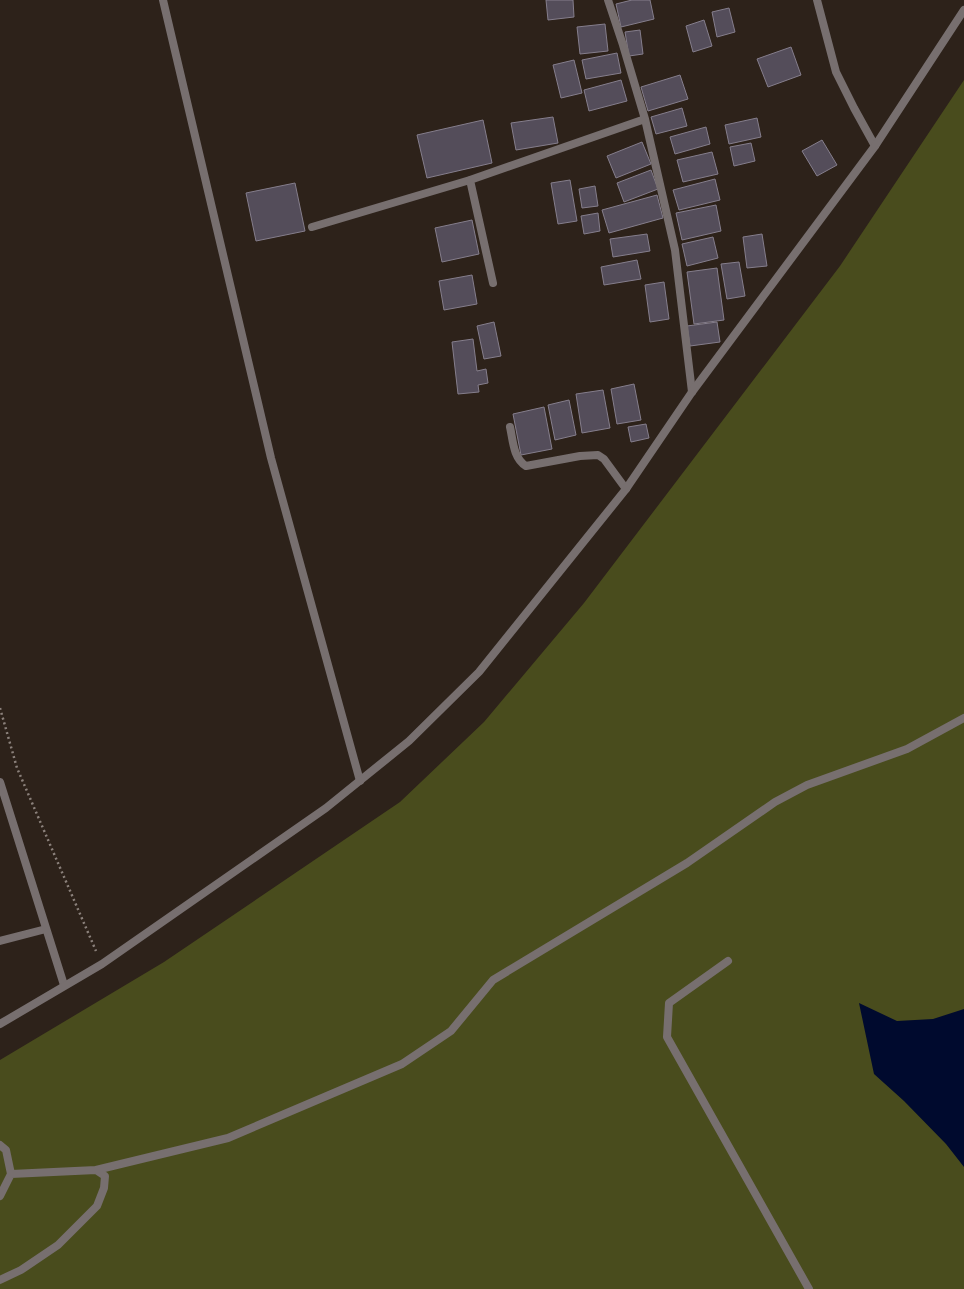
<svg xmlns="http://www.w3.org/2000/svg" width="964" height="1289" font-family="Montserrat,sans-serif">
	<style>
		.green { fill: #494c1d }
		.water { fill: #000a2e }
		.building { fill: #544d5a; stroke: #857e8c }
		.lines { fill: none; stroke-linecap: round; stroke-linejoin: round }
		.path { stroke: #8b817b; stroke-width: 2.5; stroke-dasharray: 2 3; stroke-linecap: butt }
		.service { stroke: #776f6f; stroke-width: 8 }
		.minor { stroke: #776f6f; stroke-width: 8 }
		.tertiary { stroke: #776f6f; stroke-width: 8 }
	</style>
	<rect width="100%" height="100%" fill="#2d221a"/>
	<path class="green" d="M964,80V1289H0V1060L164,962L400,802L484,722L584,603L840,266Z"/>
	<path class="water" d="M859,1003L897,1021L933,1019L964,1009V1167L946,1144L904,1101L874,1074Z"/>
	<path class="building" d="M546,0H573L574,17L548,20Z
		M632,0H650L654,19L621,27L616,4Z
		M729,8L735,32L717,37L712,12Z
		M704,20L712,46L693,52L686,26Z
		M605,24L608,51L580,54L577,27Z
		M640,30L643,54L629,56L625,32Z
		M791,47L801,75L768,87L757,59Z
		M617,53L621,73L586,79L582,60Z
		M574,60L582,93L561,98L553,65Z
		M680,75L688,99L648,111L641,87Z
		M621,80L627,101L589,111L584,90Z
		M682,108L687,126L656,134L651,117Z
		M553,117L558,143L516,150L511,123Z
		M757,118L761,137L729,144L725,125Z
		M483,120L492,163L427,178L417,135Z
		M706,127L710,144L675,154L670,137Z
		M822,140L837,165L817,176L802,151Z
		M642,142L651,164L616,178L607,156Z
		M751,143L755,161L734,166L730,147Z
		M712,152L718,174L683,182L677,160Z
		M651,170L658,189L624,202L617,183Z
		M715,179L720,200L679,210L673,190Z
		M570,180L577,221L558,224L551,183Z
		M295,183L305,231L256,241L246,193Z
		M595,186L598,206L582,208L579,189Z
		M657,195L663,218L609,233L602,210Z
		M716,205L721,231L682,240L676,213Z
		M598,213L600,231L584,234L581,216Z
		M472,220L479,254L442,262L435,228Z
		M647,234L650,251L613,257L610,239Z
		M762,234L767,266L747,268L743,237Z
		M713,237L718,258L687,266L682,244Z
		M637,260L641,279L604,285L601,267Z
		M739,262L745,296L727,299L721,264Z
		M717,268L724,320L694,324L687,272Z
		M472,275L477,304L444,310L439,281Z
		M664,282L669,319L650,322L645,285Z
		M494,322L501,356L484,359L477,326Z
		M717,322L720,342L690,346L687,326Z
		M473,339L477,371L486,369L488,383L478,385L479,392L458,394L452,342Z
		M634,384L641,420L617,424L611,389Z
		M603,390L610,428L582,433L576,394Z
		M569,400L576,435L555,440L548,405Z
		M544,407L552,449L521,455L513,414Z
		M646,424L649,438L631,442L628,427Z"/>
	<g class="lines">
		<path class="path" d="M0,708L17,768L96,951"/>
		<path class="service" d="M728,961L669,1003L667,1037L809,1289
			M0,1145L6,1150L11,1174L0,1196
			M96,1170L228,1138L402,1064L451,1031L493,980L687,863L775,802L807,785L907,749L964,718
			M0,1280L21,1270L58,1245L97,1206L104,1188L105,1176L96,1170L11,1174"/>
		<path class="minor" d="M163,0L271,458L360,781
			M608,0L623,45L645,119L675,250L692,392
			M817,0L836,72L854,108L875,146
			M470,180L493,283
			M312,227L470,180L645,119
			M510,427C513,440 513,458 526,466L580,456L598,455L604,459L626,489
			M0,782L64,985
			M0,941L46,929"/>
		<path class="tertiary" d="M0,1024L102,964L326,808L409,741L479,672L626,489L692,392L875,146L964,10"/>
	</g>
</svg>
